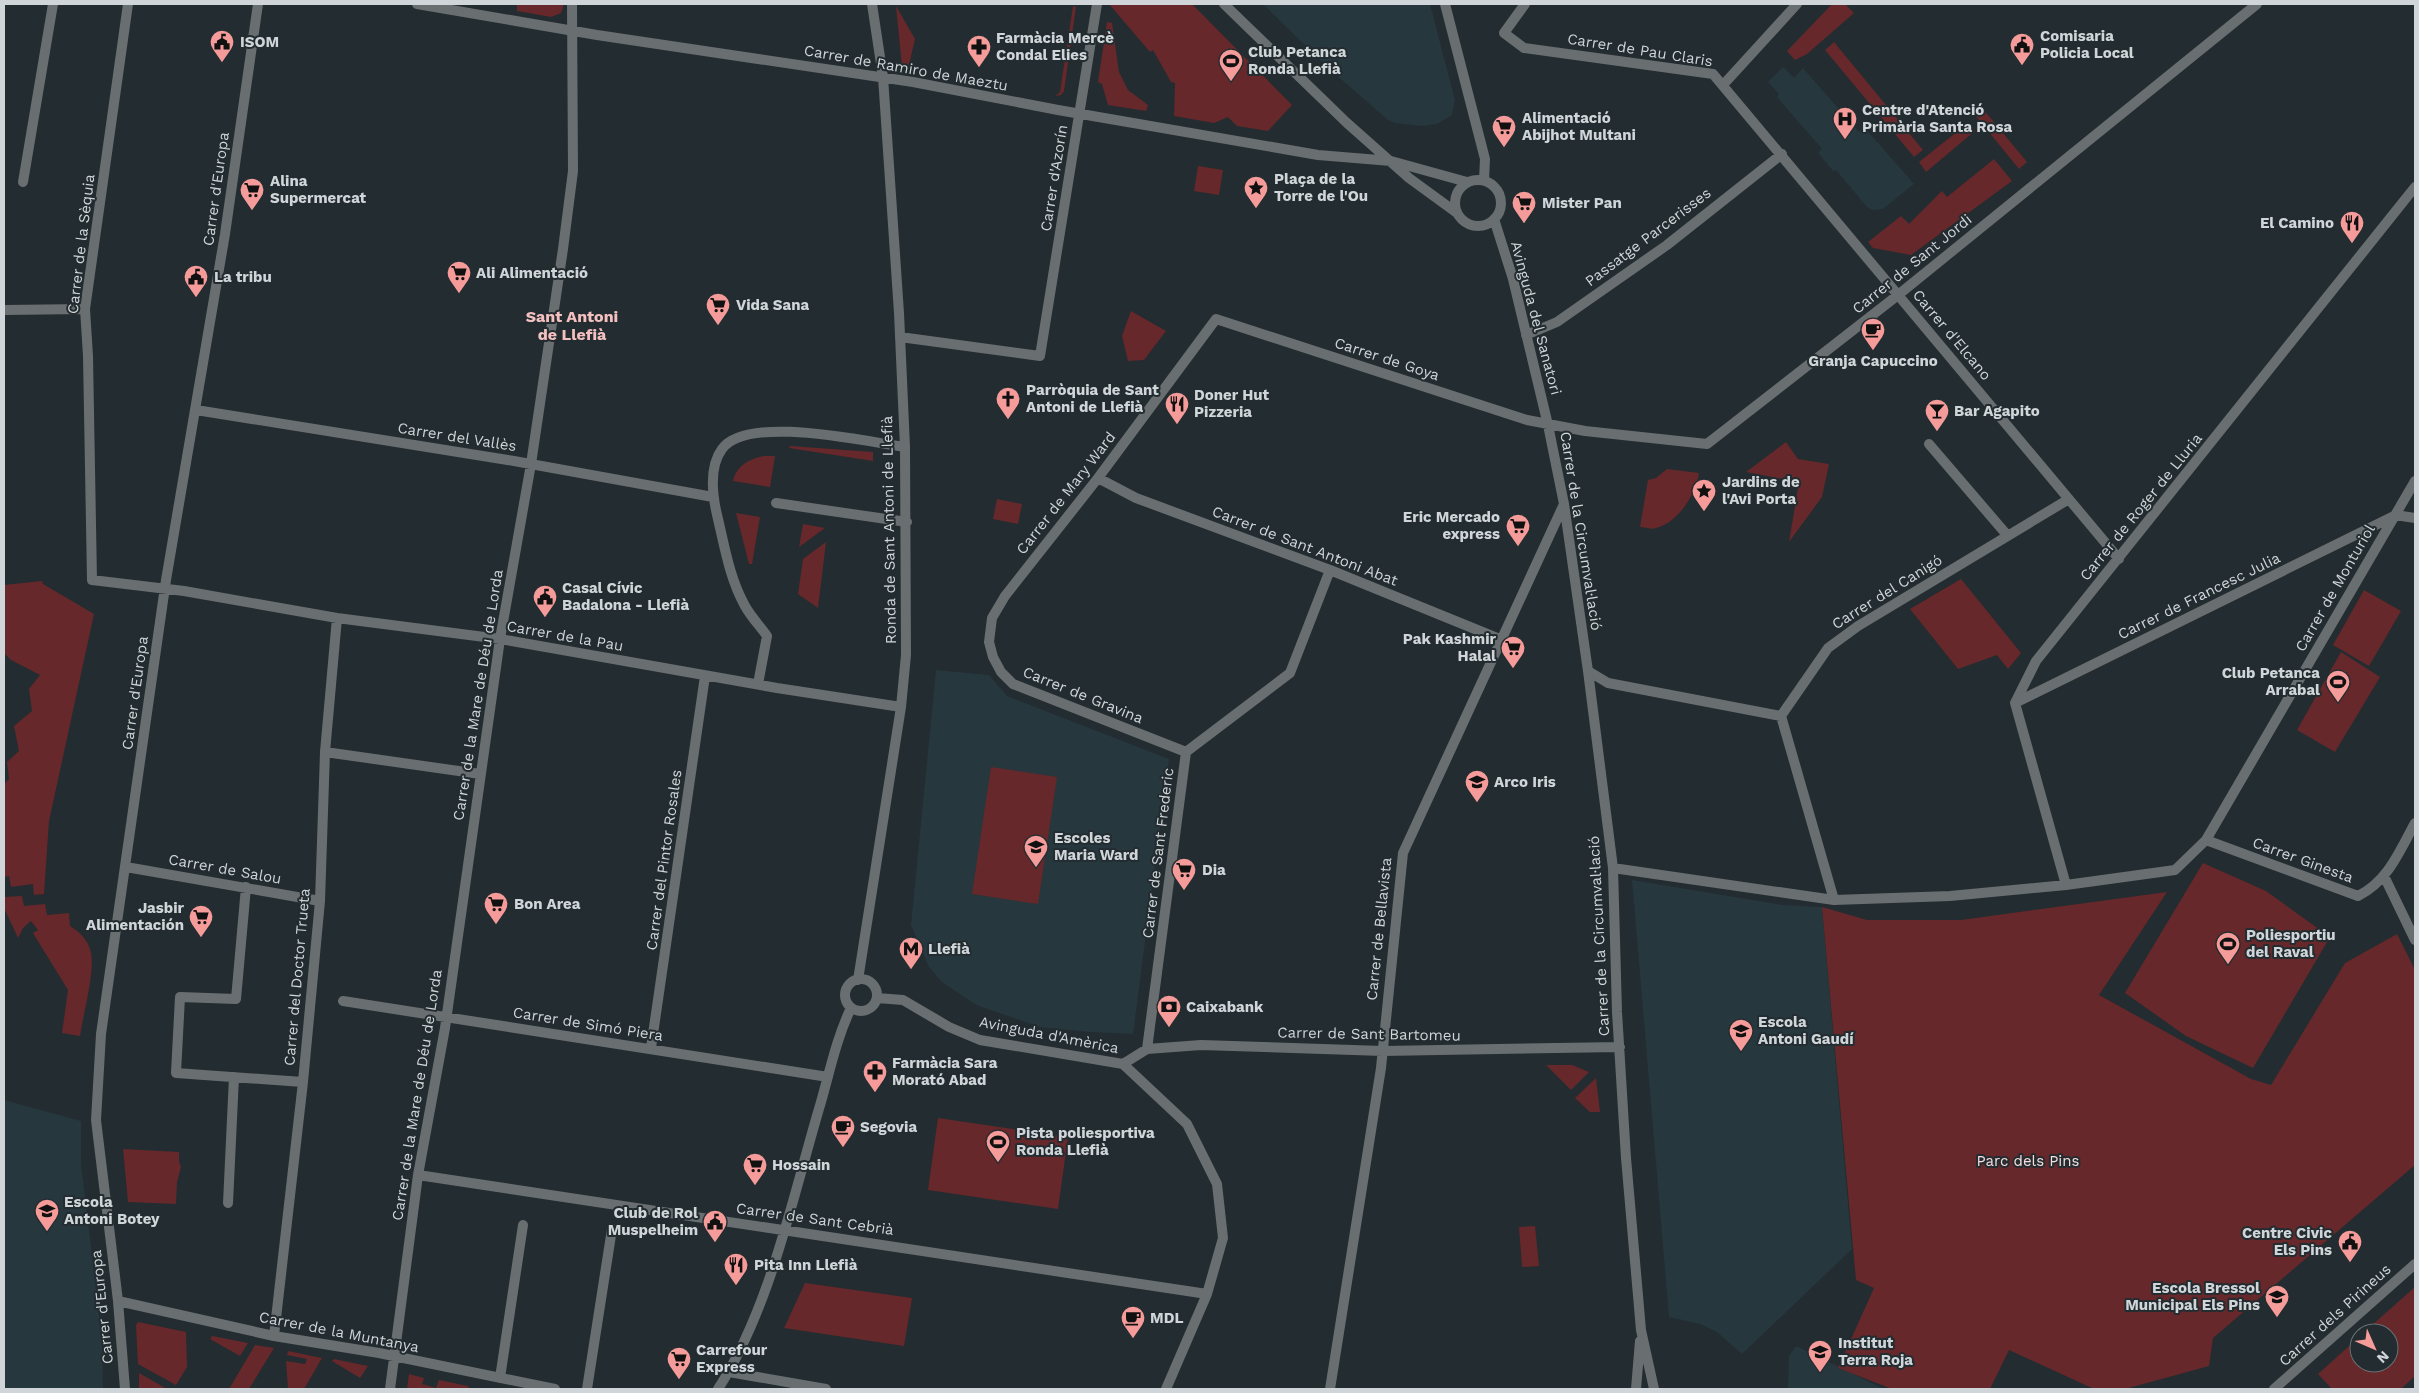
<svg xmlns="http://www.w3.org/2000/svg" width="2419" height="1393" font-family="'Work Sans',sans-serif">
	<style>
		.built { fill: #26373e }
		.green { fill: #66282a }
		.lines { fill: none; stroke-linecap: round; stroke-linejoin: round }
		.street { stroke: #696e70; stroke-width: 10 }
		.labels { text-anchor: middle; stroke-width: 4; stroke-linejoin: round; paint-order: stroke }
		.poi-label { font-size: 15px; font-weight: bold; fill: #cfd5d8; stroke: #232c30; text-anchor: start }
		.street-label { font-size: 15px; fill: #cfd5d8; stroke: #232c30 }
		.park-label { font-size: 15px; fill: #f8dddc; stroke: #232c30 }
		.neighbourhood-label { font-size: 16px; font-weight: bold; fill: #f5c1c0; stroke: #232c30 }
	</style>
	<rect width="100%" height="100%" fill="#232c30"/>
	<path class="built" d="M1263,4H1430L1455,100L1452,115L1437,124L1422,126L1395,123L1388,120L1326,66Z
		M1783,67L1794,78L1803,68L1859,132L1864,127L1914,184L1883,209L1873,210L1867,207L1836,170L1833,171L1818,153L1822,149L1777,97L1779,94L1768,82Z
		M936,670L989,675L1007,696L1169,759L1133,1034L1089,1032L1040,1027L976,1005L942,982L929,967L911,925Z
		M1632,880L1783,905L1822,907L1852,1249L1742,1354L1717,1332L1700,1324L1669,1317Z
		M4,1100L81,1121V1163L102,1340L103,1389H4Z
		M1796,1346L1884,1389H1788L1789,1356Z"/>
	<path class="green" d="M508,4H564L561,13L551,17L517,11V5Z
		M1109,4H1192L1292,105L1268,131L1237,126L1228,117L1214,123L1174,116L1175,83L1171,82L1153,50L1150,52Z
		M1832,4H1845L1854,13L1807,54L1795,60L1787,51Z
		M896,6L915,39L909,65L905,70L902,67Z
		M1073,6L1076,7L1064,91L1061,95L1055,96L1060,92Z
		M1107,22L1112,23L1119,72L1128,90L1148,105L1146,111L1108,105L1102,84L1098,82Z
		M1834,42L1923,150L1914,157L1825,50Z
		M1983,109L2027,162L2019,169L1975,115Z
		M1968,123L1975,131L1926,172L1919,162Z
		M1994,159L2012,181L1911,255L1873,248L1868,242L1901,216L1909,224L1942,191L1947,197Z
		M1198,166L1223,170L1219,195L1194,191Z
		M1131,311L1166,331L1144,360L1128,361L1122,336Z
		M1786,442L1798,459L1829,464L1822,497L1789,542L1799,482L1746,472Z
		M790,446L873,452V461L789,448Z
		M764,456H775L770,487L733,481C737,465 749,459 764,456Z
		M1667,469L1699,473C1695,495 1679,522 1656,528C1652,530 1645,527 1640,527L1648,480L1656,478Z
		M997,499L1022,504L1018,524L993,519Z
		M736,513L760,517L752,564H749Z
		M803,524L825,528L799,547Z
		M826,542L818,608L798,594L803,559Z
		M1961,579L2021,653L2008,669L1997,655L1958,669L1910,609Z
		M42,581L43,584L94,614L49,821L44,894L34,895L33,884L11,887L9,876L4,877V784L9,779L7,762L19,751L14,726L32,711L29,689L40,675L11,660L4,653V585Z
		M2364,590L2401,611L2369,666L2333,645Z
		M2341,652L2380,677L2335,752L2297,730Z
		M991,767L1057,777L1038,904L972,894Z
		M2203,863L2266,891L2330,937L2253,1068L2186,1036L2125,993Z
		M2167,892L2099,995L2251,1079L2271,1085L2345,963L2397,934L2415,970V1165L2213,1338L2209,1366L2125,1389H2094L2009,1350L1990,1389H1892L1838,1368L1874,1288L1856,1280L1822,907L1867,920H1961Z
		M22,896L24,906L45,904L47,915L69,913L70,926C80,932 89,941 91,953C95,972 83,1015 80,1036L62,1033L68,990L33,933L38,930L31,921L23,928L18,938L4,908V897Z
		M1546,1065H1572L1589,1072L1571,1090Z
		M1596,1078L1600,1112H1590L1575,1098Z
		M938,1118L1068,1137L1058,1209L928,1190Z
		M123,1149L179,1152V1161L181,1167L177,1182L176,1204L128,1202Z
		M1535,1226L1539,1266L1522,1267L1519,1227Z
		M805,1283L912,1298L904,1346L784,1328Z
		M2415,1287V1376L2401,1389H2332L2318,1374L2359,1337V1363H2389V1333H2363Z
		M138,1322L186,1332L187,1367L176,1385L138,1364L136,1325Z
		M212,1336L248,1343L240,1356L210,1339Z
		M255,1345L274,1348L249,1389H229Z
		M288,1351L322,1358L304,1389H288L286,1361L305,1364L307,1359L287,1355Z
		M334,1359L368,1366L360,1378L332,1361Z
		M139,1373L167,1389H139Z
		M409,1374L424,1378L422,1384L436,1388L439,1380L468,1386L470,1389H407Z"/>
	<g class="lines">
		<path class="street" d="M128,4L85,309L88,356L92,580L184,591L337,618L500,639L777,688L901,707
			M417,4L597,35L913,82L1058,110L1318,155L1391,161L1467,182
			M1224,4L1347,123L1409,178L1457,213
			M1445,4L1485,159L1484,180
			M1525,4L1504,33L1524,48L1713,74L2119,559
			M1723,85L1797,4
			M1455 203a23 23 0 1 1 46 0a23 23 0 1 1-46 0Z
			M23,182L53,4
			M1494,219L1513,279L1548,425L1564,504L1588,671L1613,868L1617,1012L1626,1158L1641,1330L1654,1389
			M4,310L85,309
			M1526,335L1557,322L1667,245L1782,154
			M900,337L1040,356L1097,4
			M196,410L514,461L713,497
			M1929,444L2007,535
			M1098,478L1136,498L1330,570L1502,640
			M776,503L907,522
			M2395,515L2415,518
			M1588,671L1608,683L1781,716
			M758,684L767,636C760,626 751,617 745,606C730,579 725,549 718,519C713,499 708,468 722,449C747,414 867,442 905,447
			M2015,703L2394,516
			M325,752L480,774
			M1186,752L1013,684L1001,672L993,657L989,642L992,618L1005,596L1098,478L1216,319L1527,420L1585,431L1707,444L1898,295L2257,4
			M2206,840L2358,896C2388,881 2399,852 2415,823
			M126,867L320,901
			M1613,868L1834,900L1950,896L2066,885L2175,870L2206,840L2415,481
			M2384,876L2415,940
			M2066,885L2015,703L2036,661L2415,187
			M246,887L236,999L180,997L176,1073L303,1082
			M1834,900L1781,716L1828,648L1858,626L2069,499
			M845 995a16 16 0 1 1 32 0a16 16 0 1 1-32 0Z
			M858,980L901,707L906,655L905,447L899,313L883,77L872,4
			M877,998L903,1000L949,1027L980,1040L1123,1064L1187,1124L1217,1184L1223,1238L1207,1294L1166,1389
			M343,1001L828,1077
			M651,1048L705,676
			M1147,1049L1186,752L1290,673L1330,570
			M1123,1064L1147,1049L1201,1045L1383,1051L1620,1047
			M418,1175L1207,1294
			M228,1203L234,1077
			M118,1301L274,1336L379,1353L555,1389
			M274,1336L303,1082L320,901L325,752L337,618
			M729,1372L826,1389
			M500,1378L523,1225
			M125,1389L118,1301L96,1120L101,1034L166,580L225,234L258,4
			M390,1389L418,1175L445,1028L500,639L531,464L563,249L573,171L572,4
			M587,1389L612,1229
			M718,1389C771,1307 793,1195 821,1102C830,1070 837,1037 851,1008
			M1330,1389L1381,1068L1403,853L1564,504
			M1636,1389L1640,1341
			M2274,1389L2415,1264"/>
	</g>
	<defs>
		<symbol id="civic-pin" viewBox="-11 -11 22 30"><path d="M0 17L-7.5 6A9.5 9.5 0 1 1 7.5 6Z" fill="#f59b9a" stroke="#232c30"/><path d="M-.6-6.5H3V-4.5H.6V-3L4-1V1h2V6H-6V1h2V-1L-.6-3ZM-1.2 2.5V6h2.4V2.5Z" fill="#111"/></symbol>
		<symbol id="pharmacy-pin" viewBox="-11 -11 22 30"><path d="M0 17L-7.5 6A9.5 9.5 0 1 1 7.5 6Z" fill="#f59b9a" stroke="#232c30"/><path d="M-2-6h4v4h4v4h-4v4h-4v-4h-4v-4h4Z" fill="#111"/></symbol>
		<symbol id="stadium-pin" viewBox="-11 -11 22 30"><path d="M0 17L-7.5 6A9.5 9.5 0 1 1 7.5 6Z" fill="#f59b9a" stroke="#232c30"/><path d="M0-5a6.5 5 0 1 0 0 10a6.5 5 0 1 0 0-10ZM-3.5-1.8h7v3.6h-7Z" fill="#111"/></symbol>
		<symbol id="hospital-pin" viewBox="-11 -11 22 30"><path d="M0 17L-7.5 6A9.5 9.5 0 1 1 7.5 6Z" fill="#f59b9a" stroke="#232c30"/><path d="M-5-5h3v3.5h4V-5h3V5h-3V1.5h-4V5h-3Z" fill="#111"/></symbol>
		<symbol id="supermarket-pin" viewBox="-11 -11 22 30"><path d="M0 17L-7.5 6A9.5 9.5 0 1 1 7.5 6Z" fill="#f59b9a" stroke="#232c30"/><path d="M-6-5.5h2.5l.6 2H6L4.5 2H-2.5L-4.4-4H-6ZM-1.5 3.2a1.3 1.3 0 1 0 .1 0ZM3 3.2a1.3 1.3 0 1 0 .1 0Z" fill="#111"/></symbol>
		<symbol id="sight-pin" viewBox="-11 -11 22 30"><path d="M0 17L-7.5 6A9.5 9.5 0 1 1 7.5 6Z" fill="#f59b9a" stroke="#232c30"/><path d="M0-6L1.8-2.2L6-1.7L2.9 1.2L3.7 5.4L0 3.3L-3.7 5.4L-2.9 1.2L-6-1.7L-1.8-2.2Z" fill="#111"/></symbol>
		<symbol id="restaurant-pin" viewBox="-11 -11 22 30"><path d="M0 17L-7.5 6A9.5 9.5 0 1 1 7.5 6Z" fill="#f59b9a" stroke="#232c30"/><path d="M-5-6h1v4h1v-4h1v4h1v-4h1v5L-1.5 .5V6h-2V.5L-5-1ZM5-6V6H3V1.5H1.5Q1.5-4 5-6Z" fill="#111"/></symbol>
		<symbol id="cafe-pin" viewBox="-11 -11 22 30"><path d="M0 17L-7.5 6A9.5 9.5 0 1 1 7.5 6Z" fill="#f59b9a" stroke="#232c30"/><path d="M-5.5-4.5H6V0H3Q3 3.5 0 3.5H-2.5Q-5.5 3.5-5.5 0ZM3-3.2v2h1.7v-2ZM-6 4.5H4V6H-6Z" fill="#111"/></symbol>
		<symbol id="church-pin" viewBox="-11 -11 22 30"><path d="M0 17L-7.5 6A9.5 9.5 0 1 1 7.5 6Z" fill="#f59b9a" stroke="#232c30"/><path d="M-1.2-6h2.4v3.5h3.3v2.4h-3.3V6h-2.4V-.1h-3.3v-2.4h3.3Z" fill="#111"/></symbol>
		<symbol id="bar-pin" viewBox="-11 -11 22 30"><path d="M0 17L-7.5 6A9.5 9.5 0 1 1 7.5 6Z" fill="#f59b9a" stroke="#232c30"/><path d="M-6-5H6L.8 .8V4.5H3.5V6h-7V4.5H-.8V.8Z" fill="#111"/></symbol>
		<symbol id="school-pin" viewBox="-11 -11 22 30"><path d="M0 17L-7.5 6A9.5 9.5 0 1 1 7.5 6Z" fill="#f59b9a" stroke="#232c30"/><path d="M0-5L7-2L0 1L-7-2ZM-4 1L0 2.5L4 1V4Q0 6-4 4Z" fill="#111"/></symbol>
		<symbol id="metro-pin" viewBox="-11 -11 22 30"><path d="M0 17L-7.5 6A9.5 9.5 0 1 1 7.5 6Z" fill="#f59b9a" stroke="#232c30"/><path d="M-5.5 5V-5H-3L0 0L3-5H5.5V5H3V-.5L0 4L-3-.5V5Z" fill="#111"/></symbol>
		<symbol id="bank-pin" viewBox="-11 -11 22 30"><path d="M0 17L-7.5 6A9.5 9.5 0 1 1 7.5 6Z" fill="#f59b9a" stroke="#232c30"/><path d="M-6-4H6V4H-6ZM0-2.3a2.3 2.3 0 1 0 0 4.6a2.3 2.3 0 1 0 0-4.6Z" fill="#111"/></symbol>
	</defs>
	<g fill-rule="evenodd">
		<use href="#civic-pin" x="208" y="28" width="28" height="38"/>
		<use href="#civic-pin" x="2008" y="31" width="28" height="38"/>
		<use href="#pharmacy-pin" x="965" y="33" width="28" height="38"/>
		<use href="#stadium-pin" x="1217" y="47" width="28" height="38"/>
		<use href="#hospital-pin" x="1831" y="105" width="28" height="38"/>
		<use href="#supermarket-pin" x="1490" y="113" width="28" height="38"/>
		<use href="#sight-pin" x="1242" y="174" width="28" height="38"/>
		<use href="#supermarket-pin" x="238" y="176" width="28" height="38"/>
		<use href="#supermarket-pin" x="1510" y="189" width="28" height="38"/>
		<use href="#restaurant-pin" x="2338" y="209" width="28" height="38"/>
		<use href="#supermarket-pin" x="445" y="259" width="28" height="38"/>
		<use href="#civic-pin" x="182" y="263" width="28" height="38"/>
		<use href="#supermarket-pin" x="704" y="291" width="28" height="38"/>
		<use href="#cafe-pin" x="1859" y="316" width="28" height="38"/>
		<use href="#church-pin" x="994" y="385" width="28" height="38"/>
		<use href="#restaurant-pin" x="1163" y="390" width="28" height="38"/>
		<use href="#bar-pin" x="1923" y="397" width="28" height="38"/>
		<use href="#sight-pin" x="1690" y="477" width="28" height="38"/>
		<use href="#supermarket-pin" x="1504" y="512" width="28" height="38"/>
		<use href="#civic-pin" x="531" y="583" width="28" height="38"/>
		<use href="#supermarket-pin" x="1499" y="634" width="28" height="38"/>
		<use href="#stadium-pin" x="2324" y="668" width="28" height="38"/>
		<use href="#school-pin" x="1463" y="768" width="28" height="38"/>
		<use href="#school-pin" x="1022" y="833" width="28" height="38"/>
		<use href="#supermarket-pin" x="1170" y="856" width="28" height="38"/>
		<use href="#supermarket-pin" x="482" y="890" width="28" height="38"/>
		<use href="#supermarket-pin" x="187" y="903" width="28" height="38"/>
		<use href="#stadium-pin" x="2214" y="930" width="28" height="38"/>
		<use href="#metro-pin" x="897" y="935" width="28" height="38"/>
		<use href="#bank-pin" x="1155" y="993" width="28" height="38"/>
		<use href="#school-pin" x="1727" y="1017" width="28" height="38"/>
		<use href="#pharmacy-pin" x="861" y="1058" width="28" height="38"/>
		<use href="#cafe-pin" x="829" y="1113" width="28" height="38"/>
		<use href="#stadium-pin" x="984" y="1128" width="28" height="38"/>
		<use href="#supermarket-pin" x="741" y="1151" width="28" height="38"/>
		<use href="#school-pin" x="33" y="1197" width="28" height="38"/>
		<use href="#civic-pin" x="701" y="1208" width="28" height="38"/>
		<use href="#civic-pin" x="2336" y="1228" width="28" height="38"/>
		<use href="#restaurant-pin" x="722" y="1251" width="28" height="38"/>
		<use href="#school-pin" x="2263" y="1283" width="28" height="38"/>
		<use href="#cafe-pin" x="1119" y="1304" width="28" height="38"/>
		<use href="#school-pin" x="1806" y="1338" width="28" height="38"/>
		<use href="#supermarket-pin" x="665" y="1345" width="28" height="38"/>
	</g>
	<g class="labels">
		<g class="poi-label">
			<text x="2040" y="41">Comisaria<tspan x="2040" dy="17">Policia Local</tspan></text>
			<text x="996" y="43">Farmàcia Mercè<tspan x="996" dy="17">Condal Elies</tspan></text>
			<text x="240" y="47">ISOM</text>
			<text x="1248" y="57">Club Petanca<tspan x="1248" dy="17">Ronda Llefià</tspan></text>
			<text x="1862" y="115">Centre d'Atenció<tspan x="1862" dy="17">Primària Santa Rosa</tspan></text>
			<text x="1522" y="123">Alimentació<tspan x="1522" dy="17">Abijhot Multani</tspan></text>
			<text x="1274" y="184">Plaça de la<tspan x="1274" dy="17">Torre de l'Ou</tspan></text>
			<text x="270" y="186">Alina<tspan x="270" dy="17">Supermercat</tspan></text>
			<text x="1542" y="208">Mister Pan</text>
			<text x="2334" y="228" text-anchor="end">El Camino</text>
			<text x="476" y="278">Ali Alimentació</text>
			<text x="214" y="282">La tribu</text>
			<text x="736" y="310">Vida Sana</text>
			<text x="1873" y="366" text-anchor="middle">Granja Capuccino</text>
			<text x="1026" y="395">Parròquia de Sant<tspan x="1026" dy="17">Antoni de Llefià</tspan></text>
			<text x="1194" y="400">Doner Hut<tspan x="1194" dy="17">Pizzeria</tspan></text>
			<text x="1954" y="416">Bar Agapito</text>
			<text x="1722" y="487">Jardins de<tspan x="1722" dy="17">l'Avi Porta</tspan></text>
			<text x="1500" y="522" text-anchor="end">Eric Mercado<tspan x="1500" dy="17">express</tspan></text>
			<text x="562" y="593">Casal Cívic<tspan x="562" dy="17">Badalona - Llefià</tspan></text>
			<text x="1496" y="644" text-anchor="end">Pak Kashmir<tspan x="1496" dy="17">Halal</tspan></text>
			<text x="2320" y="678" text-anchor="end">Club Petanca<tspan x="2320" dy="17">Arrabal</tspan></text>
			<text x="1494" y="787">Arco Iris</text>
			<text x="1054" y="843">Escoles<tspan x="1054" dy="17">Maria Ward</tspan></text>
			<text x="1202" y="875">Dia</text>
			<text x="514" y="909">Bon Area</text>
			<text x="184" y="913" text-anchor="end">Jasbir<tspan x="184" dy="17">Alimentación</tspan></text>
			<text x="2246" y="940">Poliesportiu<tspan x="2246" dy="17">del Raval</tspan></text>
			<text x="928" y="954">Llefià</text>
			<text x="1186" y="1012">Caixabank</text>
			<text x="1758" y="1027">Escola<tspan x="1758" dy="17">Antoni Gaudí</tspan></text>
			<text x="892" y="1068">Farmàcia Sara<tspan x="892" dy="17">Morató Abad</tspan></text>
			<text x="860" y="1132">Segovia</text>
			<text x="1016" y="1138">Pista poliesportiva<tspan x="1016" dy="17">Ronda Llefià</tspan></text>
			<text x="772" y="1170">Hossain</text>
			<text x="64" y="1207">Escola<tspan x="64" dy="17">Antoni Botey</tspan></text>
			<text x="698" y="1218" text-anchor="end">Club de Rol<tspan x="698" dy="17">Muspelheim</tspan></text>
			<text x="2332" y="1238" text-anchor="end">Centre Civic<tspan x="2332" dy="17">Els Pins</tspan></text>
			<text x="754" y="1270">Pita Inn Llefià</text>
			<text x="2260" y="1293" text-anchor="end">Escola Bressol<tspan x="2260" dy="17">Municipal Els Pins</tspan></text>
			<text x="1150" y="1323">MDL</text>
			<text x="1838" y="1348">Institut<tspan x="1838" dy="17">Terra Roja</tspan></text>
			<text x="696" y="1355">Carrefour<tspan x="696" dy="17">Express</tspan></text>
		</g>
		<g class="street-label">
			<text transform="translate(1640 50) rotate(9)" y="5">Carrer de Pau Claris</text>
			<text transform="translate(906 68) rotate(10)" y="5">Carrer de Ramiro de Maeztu</text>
			<text transform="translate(1054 178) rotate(-81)" y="5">Carrer d'Azorín</text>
			<text transform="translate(216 189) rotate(-82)" y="5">Carrer d'Europa</text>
			<text transform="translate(1648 237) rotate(-37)" y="5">Passatge Parcerisses</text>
			<text transform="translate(81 244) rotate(-83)" y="5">Carrer de la Sèquia</text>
			<text transform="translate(1912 264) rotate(-39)" y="5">Carrer de Sant Jordi</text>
			<text transform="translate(1536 318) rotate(75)" y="5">Avinguda del Sanatori</text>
			<text transform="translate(1952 335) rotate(50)" y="5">Carrer d'Elcano</text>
			<text transform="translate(1387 359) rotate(18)" y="5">Carrer de Goya</text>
			<text transform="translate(457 437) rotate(9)" y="5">Carrer del Vallès</text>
			<text transform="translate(1066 493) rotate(-52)" y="5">Carrer de Mary Ward</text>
			<text transform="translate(2141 507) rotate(-51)" y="5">Carrer de Roger de Lluria</text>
			<text transform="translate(889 530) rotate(-91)" y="5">Ronda de Sant Antoni de Llefià</text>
			<text transform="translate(1581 531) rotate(81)" y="5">Carrer de la Circumval·lació</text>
			<text transform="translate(1305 546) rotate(21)" y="5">Carrer de Sant Antoni Abat</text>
			<text transform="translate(2335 588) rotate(-60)" y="5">Carrer de Monturiol</text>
			<text transform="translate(1887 592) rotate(-32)" y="5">Carrer del Canigó</text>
			<text transform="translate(2199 596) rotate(-26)" y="5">Carrer de Francesc Julia</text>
			<text transform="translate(565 636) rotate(10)" y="5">Carrer de la Pau</text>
			<text transform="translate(135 693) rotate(-82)" y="5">Carrer d'Europa</text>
			<text transform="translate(478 695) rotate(-81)" y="5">Carrer de la Mare de Déu de Lorda</text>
			<text transform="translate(1083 695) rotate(22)" y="5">Carrer de Gravina</text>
			<text transform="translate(1158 853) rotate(-83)" y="5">Carrer de Sant Frederic</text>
			<text transform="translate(664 860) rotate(-82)" y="5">Carrer del Pintor Rosales</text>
			<text transform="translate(2303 860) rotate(20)" y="5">Carrer Ginesta</text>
			<text transform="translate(225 869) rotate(10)" y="5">Carrer de Salou</text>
			<text transform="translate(1379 929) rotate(-84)" y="5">Carrer de Bellavista</text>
			<text transform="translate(1599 936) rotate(-93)" y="5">Carrer de la Circumval·lació</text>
			<text transform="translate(297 977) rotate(-85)" y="5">Carrer del Doctor Trueta</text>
			<text transform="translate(588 1024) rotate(9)" y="5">Carrer de Simó Piera</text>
			<text transform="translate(1369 1034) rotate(1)" y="5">Carrer de Sant Bartomeu</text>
			<text transform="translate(1049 1035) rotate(11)" y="5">Avinguda d'Amèrica</text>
			<text transform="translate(417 1095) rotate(-81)" y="5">Carrer de la Mare de Déu de Lorda</text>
			<text transform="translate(815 1219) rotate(8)" y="5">Carrer de Sant Cebrià</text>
			<text transform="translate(102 1307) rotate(-96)" y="5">Carrer d'Europa</text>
			<text transform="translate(2335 1315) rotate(-42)" y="5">Carrer dels Pirineus</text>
			<text transform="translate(339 1332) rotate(11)" y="5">Carrer de la Muntanya</text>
		</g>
		<g class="park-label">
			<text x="2028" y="1166">Parc dels Pins</text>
		</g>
		<g class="neighbourhood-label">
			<text x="572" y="322">Sant Antoni<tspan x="572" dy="18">de Llefià</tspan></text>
		</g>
	</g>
	<rect width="2419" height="1393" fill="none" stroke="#cfd5d8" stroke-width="10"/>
	<g transform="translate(2374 1348) rotate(135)"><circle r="24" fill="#232c30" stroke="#687073"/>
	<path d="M0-4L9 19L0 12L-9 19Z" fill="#f59b9a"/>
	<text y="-8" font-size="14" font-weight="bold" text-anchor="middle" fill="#cfd5d8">N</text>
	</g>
</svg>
